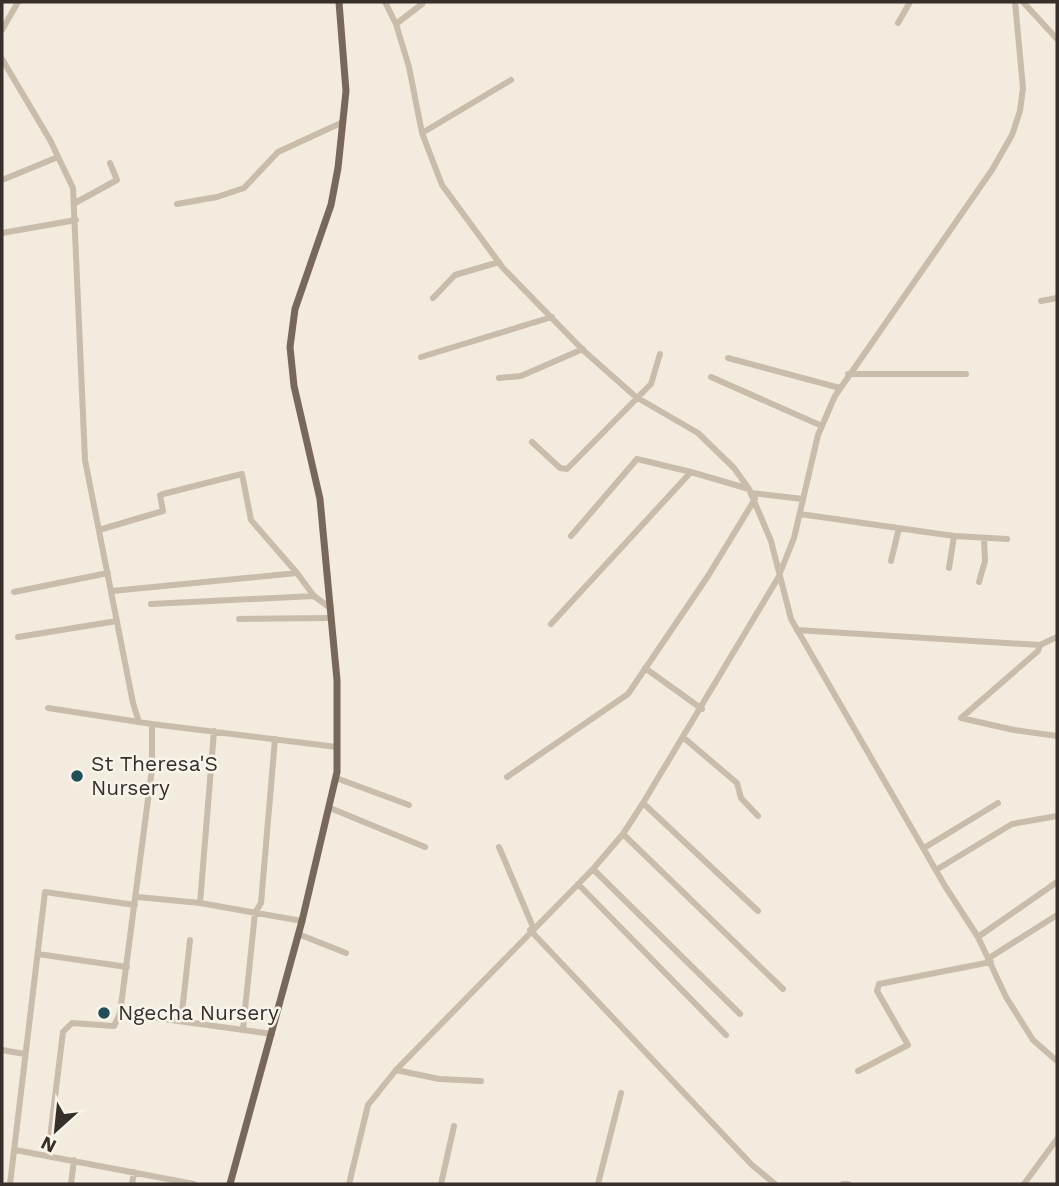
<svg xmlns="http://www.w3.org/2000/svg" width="1059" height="1186" font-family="'Work Sans',sans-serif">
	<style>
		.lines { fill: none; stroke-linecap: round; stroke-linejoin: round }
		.minor { stroke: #c9bcaa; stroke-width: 6 }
		.major { stroke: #78685b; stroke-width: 7 }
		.poi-dot { fill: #204d57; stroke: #f9f4ea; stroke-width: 2.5 }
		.labels { text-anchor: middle; stroke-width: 5; stroke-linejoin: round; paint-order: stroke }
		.poi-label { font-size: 21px; fill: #372f29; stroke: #f9f4ea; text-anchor: start }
	</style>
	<rect width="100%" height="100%" fill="#f2ebde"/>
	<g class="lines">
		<path class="minor" d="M385,2L396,24L409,67L422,133L442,185L503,268L584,351L636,397L698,433L734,468L749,489L771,541L791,619L945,886L978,937L1006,997L1033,1040L1057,1061
			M1023,2L1057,39
			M898,23L910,2
			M396,24L422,4
			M2,30L18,2
			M2,59L50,140L73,188L85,460L133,703L139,722L152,724
			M422,133L511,80
			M2,180L58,157
			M75,203L117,180L110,163
			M177,204L217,197L244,188L278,152L343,122
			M2,233L76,220
			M433,298L455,275L499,262
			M1041,301L1057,298
			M421,357L552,317
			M728,358L840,388
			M848,374H966
			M711,377L822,426
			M499,378L521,376L583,349
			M532,442L560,468L567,469L651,384L660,354
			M752,493L803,499
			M800,514L954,536L1007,539
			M99,530L163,511L160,495L163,494L242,474L251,520L297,573
			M571,536L637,459L691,472
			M891,561L899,528
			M949,568L954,536
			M979,582L985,561L984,538
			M112,591L297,573L314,596L329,607
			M14,592L108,573
			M151,604L314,596
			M239,619L330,618
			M551,624L691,472L749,489
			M797,630L1040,645L1057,637
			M18,637L117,621
			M1040,645L1038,651L961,718L1014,730L1057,736
			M645,668L702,709
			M48,708L139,722
			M684,738L737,783L741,798L758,816
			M507,777L628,694L708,576L755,499
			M336,778L409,805
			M643,803L758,911
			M330,808L425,847
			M623,834L783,989
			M499,847L533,927
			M924,848L998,803
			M593,869L740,1014
			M936,870L1012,824L1057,816
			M578,884L726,1035
			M138,897L200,903L302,921
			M200,903L214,731
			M530,930L752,1165L775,1184
			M298,934L346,953
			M978,937L1057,882
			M38,954L127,967
			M989,958L1057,915
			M120,1013L272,1034
			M181,1021L190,940
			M243,1029L255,913L261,903L275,739
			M2,1050L25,1054
			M396,1070L439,1079L481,1081
			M858,1071L908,1045L877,991L879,984L991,962
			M15,1150L194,1184
			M48,1154L63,1032L72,1023L114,1026L120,1013L152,769V724L337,747
			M10,1184L45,892L135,905
			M71,1184L74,1160
			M132,1184L134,1172
			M349,1184L368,1105L396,1070L593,869L623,834L643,803L778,578L794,538L818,435L835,396L992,170L1012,135L1020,111L1023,88L1015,2
			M441,1184L454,1126
			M598,1184L621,1093
			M843,1184H848
			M1024,1184L1057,1139"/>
		<path class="major" d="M230,1184L302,921L337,772V680L320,499L294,386L290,347L295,309L331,205L338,168L346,91L339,2"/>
	</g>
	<g class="poi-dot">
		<circle cx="77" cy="776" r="7"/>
		<circle cx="104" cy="1013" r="7"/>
	</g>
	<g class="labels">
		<g class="poi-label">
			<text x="91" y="771">St Theresa'S<tspan x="91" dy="24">Nursery</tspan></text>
			<text x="118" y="1020">Ngecha Nursery</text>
		</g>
	</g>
	<rect width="1059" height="1186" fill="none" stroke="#372f29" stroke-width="7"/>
	<g transform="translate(56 1130) rotate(207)" stroke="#f9f4ea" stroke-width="5" paint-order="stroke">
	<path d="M0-5L12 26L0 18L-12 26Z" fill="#372f29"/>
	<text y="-10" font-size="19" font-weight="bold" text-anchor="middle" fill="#372f29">N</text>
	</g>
</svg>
